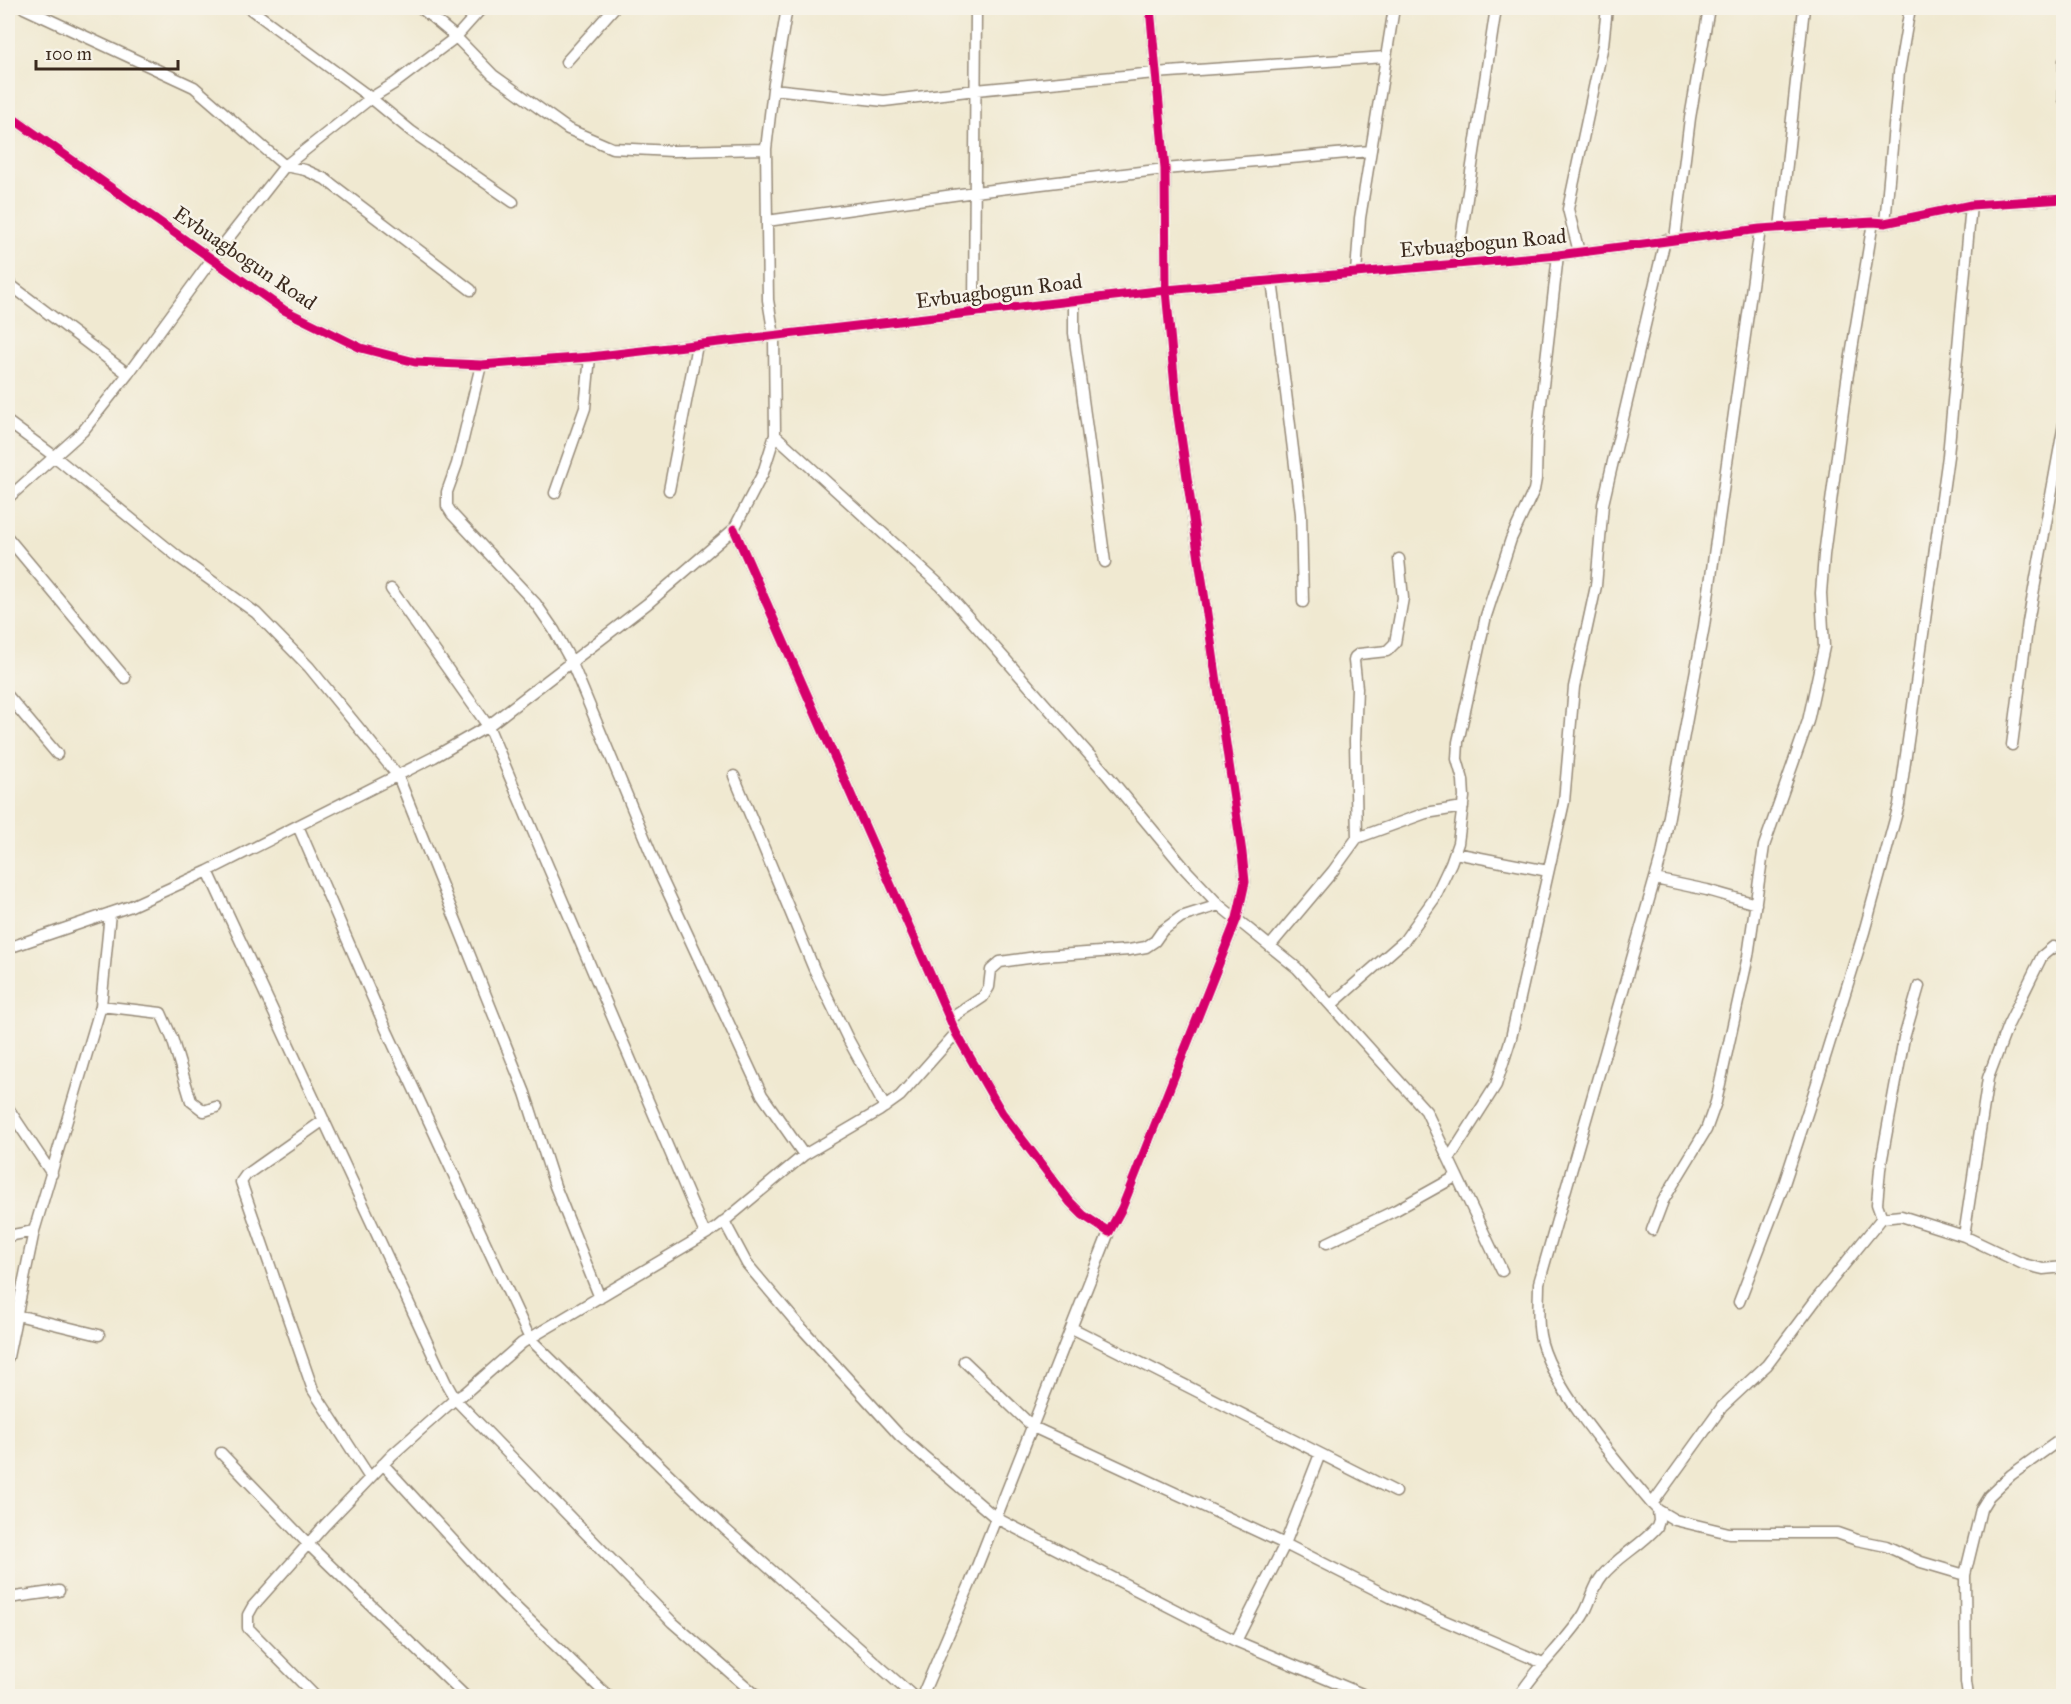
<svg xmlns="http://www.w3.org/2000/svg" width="2071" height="1704" font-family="'IM FELL Great Primer',serif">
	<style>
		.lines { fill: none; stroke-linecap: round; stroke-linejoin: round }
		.minor-casing { stroke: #968a78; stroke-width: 13 }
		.minor { stroke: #fff; stroke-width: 10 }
		.cycleway-casing { stroke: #f7f3e8; stroke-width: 13 }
		.cycleway { stroke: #d6006c; stroke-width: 9 }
		.labels { text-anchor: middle; stroke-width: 5; stroke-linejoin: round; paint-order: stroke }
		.street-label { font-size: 21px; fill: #3b2a1e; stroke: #f7f3e8 }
	</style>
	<rect width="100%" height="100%" fill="#f7f3e8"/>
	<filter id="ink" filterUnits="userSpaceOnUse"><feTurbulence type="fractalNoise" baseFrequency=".0167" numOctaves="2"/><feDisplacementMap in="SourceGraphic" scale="12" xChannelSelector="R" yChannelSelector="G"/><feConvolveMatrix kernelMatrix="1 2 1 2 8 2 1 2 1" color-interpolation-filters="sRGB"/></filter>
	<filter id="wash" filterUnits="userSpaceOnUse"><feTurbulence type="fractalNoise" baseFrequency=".008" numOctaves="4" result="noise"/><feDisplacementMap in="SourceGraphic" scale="24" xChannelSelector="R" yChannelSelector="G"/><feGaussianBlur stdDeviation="1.35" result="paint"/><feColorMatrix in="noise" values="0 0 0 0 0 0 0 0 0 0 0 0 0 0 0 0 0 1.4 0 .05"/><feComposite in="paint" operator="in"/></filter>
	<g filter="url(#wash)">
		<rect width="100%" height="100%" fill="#f0e9d1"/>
	</g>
	<g filter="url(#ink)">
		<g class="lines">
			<defs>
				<path id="minor" d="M24,8L194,87L285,166L305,170L325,179L471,290
					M249,8L371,98L411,131L513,202
					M421,8L456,37L493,75L568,129L612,148L673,151L766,149
					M2064,61V100
					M566,62L614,8
					M773,89L884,101L976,90L1155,73L1385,57
					M8,115L284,310L361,348L415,362L481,365L590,357L1166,290L1558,255L1760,229L1873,222L1885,223L1971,205L2064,199
					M767,221L975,192L1165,169L1370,151
					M1885,223L1899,72L1910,8
					M1780,228L1804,8
					M1760,229L1704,626L1662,854L1539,1283C1539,1300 1537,1318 1540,1335C1548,1384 1619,1465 1652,1504L1658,1510L1675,1520L1729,1533H1837L1857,1540L1886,1546L1921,1562L1965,1575
					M1675,239L1690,118L1709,8
					M1579,252L1568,209L1603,45L1607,8
					M1457,264L1496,8
					M1356,273L1360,218L1394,8
					M1272,280L1301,514L1303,602
					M8,283L128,374
					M1074,301V333L1105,562
					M974,312L976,8
					M481,365L457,464L447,492V506L452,514L536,604L554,630L571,661L660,875L762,1095L804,1155
					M8,422L54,456L177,556L256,613L309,667L398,776L525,1093L555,1186L600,1298
					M775,435L941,586L1108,776L1186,870L1219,905L1297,968L1426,1111L1502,1271
					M669,490L697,345
					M555,493L585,408L590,357
					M8,498L83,431L128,374L212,259L285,166L371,98L395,83L456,37L482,8
					M734,529L956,1033L1002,1113L1070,1202L1083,1215L1109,1232L1122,1208L1237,918L1245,882L1242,853L1177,409L1166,290L1165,169L1150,8
					M8,538L125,678
					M391,589L488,726L705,1234
					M8,696L57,754
					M2012,745L2028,622L2064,424
					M734,776L814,969L848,1039L885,1107
					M298,826L387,1031L530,1339L725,1529L913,1696
					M1357,838L1426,813L1463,807
					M1455,853L1548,871
					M208,871L446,1383L455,1399L465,1393L522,1343L716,1228L804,1155L879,1111L900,1096L956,1033
					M1655,879L1707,890L1756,904
					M1270,946L1333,871L1357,838L1355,741L1357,688L1354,661L1355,657L1359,654L1387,651L1395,643L1403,598L1399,559
					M8,948L131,906L208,871L434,757L488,726L647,604L734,529L763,473L775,435L774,336L768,300L766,149L773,89L787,8
					M1331,1005L1404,941L1434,899L1451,863L1458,843L1464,797L1463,780L1457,759L1458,742L1486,616L1511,539L1534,490L1536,479L1537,438L1558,255
					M101,1006L161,1013L172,1038L191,1101L204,1111L216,1107
					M950,1019L983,997L989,987L991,970L1000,962L1043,956L1129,950L1146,947L1155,941L1162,931L1181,917L1219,905
					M8,1108L52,1174
					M324,1120L246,1175L241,1182L313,1390L370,1478
					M1449,1159L1496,1085L1511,1038L1564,802L1574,687L1596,586L1603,504L1665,240
					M1882,1218L1877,1204L1880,1169L1904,1038L1919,986
					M724,1221L747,1264L797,1323L900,1436L996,1518L1236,1641L1367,1696
					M1652,1230L1663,1201L1706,1130L1716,1102L1748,956L1764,846L1808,721L1824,647L1821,593L1824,555L1847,380L1873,222
					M34,1231L101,1006L110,913
					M8,1236L34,1231L8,1357
					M1964,1236L1988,1078L2008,1025L2042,956L2053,947L2064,949
					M1327,1243L1396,1210L1457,1176
					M1739,1302L1783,1187L1816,1086L1864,932L1899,805L1948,456L1971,205
					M17,1315L99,1335
					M1072,1328L1396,1492
					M964,1361L1033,1427L1285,1544L1394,1599L1543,1663
					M221,1453L311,1547L465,1696
					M383,1464L501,1593L608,1696
					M1652,1504L1722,1407L1767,1365L1818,1297L1882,1218L1901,1216L1964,1236L2023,1264L2043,1269L2064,1267
					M8,1598L59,1591
					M1236,1641L1285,1544L1320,1454
					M315,1696L248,1628V1615L253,1606L325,1525L392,1455L455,1399L672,1622L757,1696
					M922,1696L970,1584L1109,1232
					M1519,1696C1537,1667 1563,1645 1582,1617C1591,1604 1592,1588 1602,1576C1617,1557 1641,1546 1657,1527L1659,1521L1658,1510
					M1968,1696L1966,1682L1965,1575L1981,1509L1989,1496L2011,1475L2064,1437"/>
			</defs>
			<use href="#minor" class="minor-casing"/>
			<use href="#minor" class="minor"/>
			<defs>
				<path id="cycleway" d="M8,115L284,310L361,348L415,362L481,365L590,357L1166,290L1558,255L1760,229L1873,222L1885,223L1971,205L2064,199
					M734,529L956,1033L1002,1113L1070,1202L1083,1215L1109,1232L1122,1208L1237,918L1245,882L1242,853L1177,409L1166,290L1165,169L1150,8"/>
			</defs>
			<use href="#cycleway" class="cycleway-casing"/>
			<use href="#cycleway" class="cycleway"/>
		</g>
	</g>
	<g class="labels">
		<g class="street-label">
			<text transform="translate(1483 243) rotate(-5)" y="7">Evbuagbogun Road</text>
			<text transform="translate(245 258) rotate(34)" y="7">Evbuagbogun Road</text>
			<text transform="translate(999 291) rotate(-7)" y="7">Evbuagbogun Road</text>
		</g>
	</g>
	<rect width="2071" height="1704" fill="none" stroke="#f7f3e8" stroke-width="30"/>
	<path d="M36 60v9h142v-9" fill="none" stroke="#3b2a1e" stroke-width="3"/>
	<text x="45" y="60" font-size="18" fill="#3b2a1e" stroke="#f7f3e8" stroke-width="4.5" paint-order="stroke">100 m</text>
</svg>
